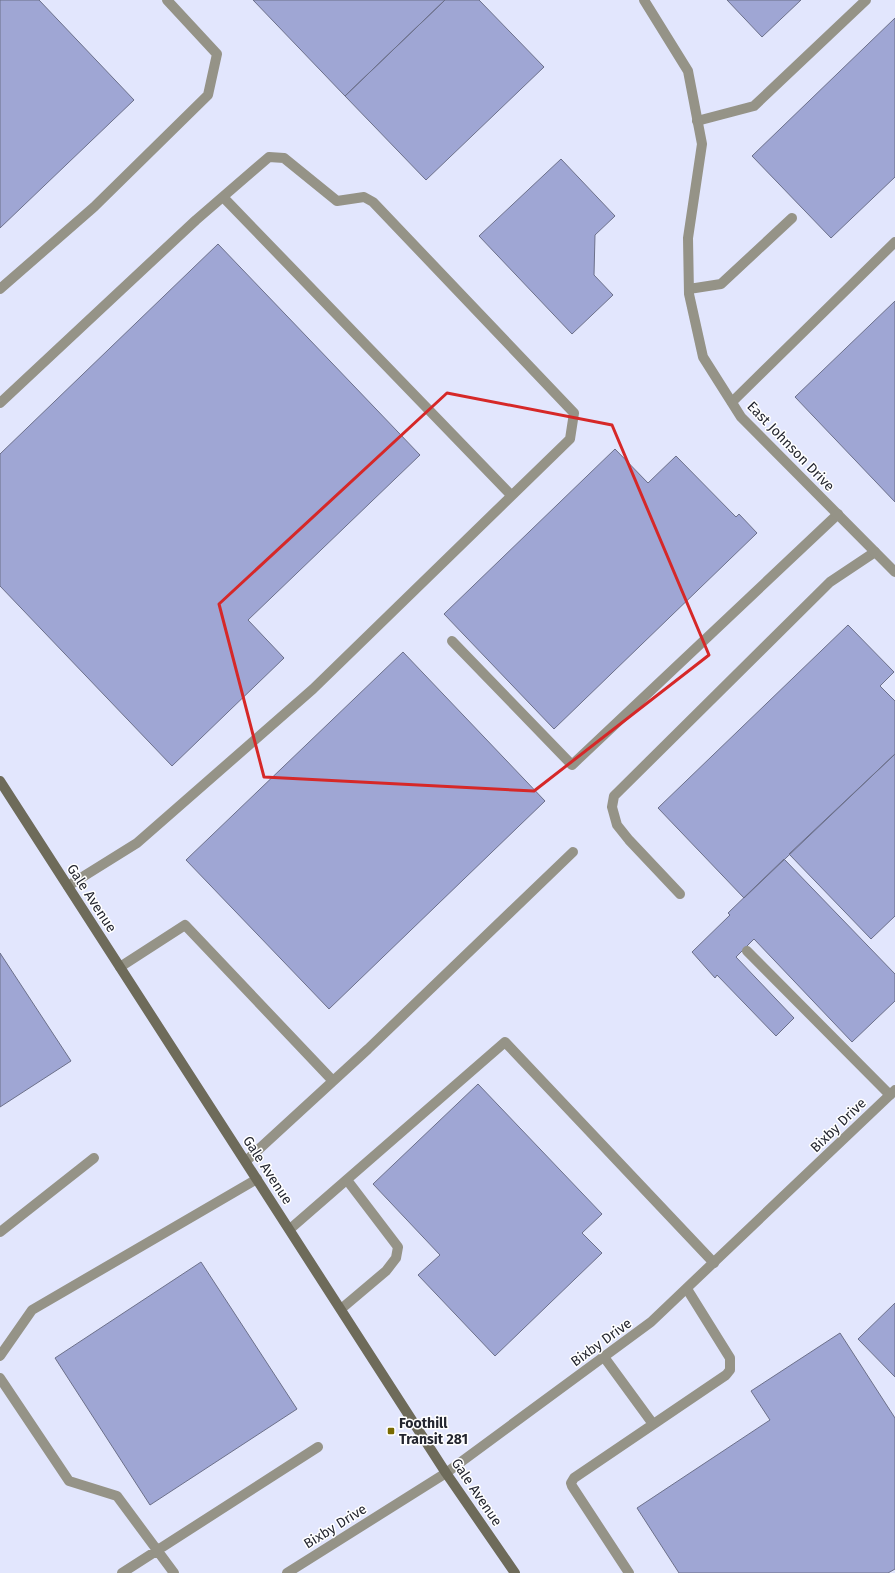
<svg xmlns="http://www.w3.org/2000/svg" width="895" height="1573" font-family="'Fira Sans',sans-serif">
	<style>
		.building { fill: #9fa6d4; stroke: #6c708a }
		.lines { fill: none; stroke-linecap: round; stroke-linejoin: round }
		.service { stroke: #959387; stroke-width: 10 }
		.minor { stroke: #959387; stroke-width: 10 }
		.secondary { stroke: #6e6b5a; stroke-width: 10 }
		.marked { fill: none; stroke: #d62828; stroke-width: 3; stroke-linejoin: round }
		.poi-dot { fill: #786a00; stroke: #fff; stroke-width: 1.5 }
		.labels { text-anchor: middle; stroke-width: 3; stroke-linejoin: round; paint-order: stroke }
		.street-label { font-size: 14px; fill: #242630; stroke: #fff }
		.poi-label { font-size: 14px; font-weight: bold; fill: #242630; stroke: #fff; text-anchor: start }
	</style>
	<rect width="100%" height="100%" fill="#e2e6fd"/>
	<path class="building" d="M0,0H39L134,100L0,228Z
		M253,0H445L345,96Z
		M445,0H479L544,67L426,180L345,96Z
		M727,0H801L762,37Z
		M895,18V177L831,238L752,156Z
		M561,159L615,216L595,235L594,275L613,295L572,334L479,236Z
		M218,244L420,455L248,620L284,658L172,766L0,586V454Z
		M895,301V502L795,397Z
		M615,449L648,483L676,456L736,517L739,514L757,533L554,729L444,614Z
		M848,625L894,672L880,686L895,701V754L744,898L658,808Z
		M403,652L545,801L329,1009L186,860Z
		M895,754V916L871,939L789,854Z
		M784,859L895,974V1001L852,1042L754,939L736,957L794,1018L776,1036L717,975L715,978L692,952L730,915L728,913Z
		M0,953L71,1061L0,1107Z
		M478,1084L602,1214L582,1233L602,1253L495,1356L418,1275L440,1255L373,1184Z
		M201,1262L297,1409L150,1505L55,1358Z
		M895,1303V1377L858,1339Z
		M840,1333L895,1418V1569L888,1573H679L637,1508L770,1420L751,1391Z"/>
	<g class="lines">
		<path class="service" d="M697,121L754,106L866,0
			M223,197L511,495
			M0,289L94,207L208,95L217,54L167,0
			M689,289L721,284L792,218
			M732,402L895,242
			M0,403L196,220L269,157L284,158L337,201L364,197L373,202L574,413L570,439L313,689L137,843L68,886
			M452,641L572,765L838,514
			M680,894L629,840L617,825L612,807L614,796L830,582L875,552
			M747,951L890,1095
			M120,967L185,925L333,1081
			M246,1161L368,1049L573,852
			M290,1229L505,1042L714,1263
			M0,1232L94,1158
			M341,1309L386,1271L396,1258L398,1247L347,1180
			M0,1356L32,1310L257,1179
			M604,1357L653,1424
			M0,1378L69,1481L117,1496L174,1573
			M122,1573L318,1447
			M629,1573L572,1486L571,1483L574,1478L726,1375L730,1370V1358L687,1289"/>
		<path class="minor" d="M644,0L688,71L702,144L688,238L689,294L703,357L741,417L895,572
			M287,1573L446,1473L651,1322L895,1090"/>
		<path class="secondary" d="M0,781L446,1473L515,1573"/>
	</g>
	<path class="marked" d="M447,393L612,425L709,655L534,791L264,777L219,604Z"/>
	<rect class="poi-dot" x="387" y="1427" width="8" height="8" rx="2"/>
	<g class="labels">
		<g class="street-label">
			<text transform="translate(791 446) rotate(46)" y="5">East Johnson Drive</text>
			<text transform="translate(92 898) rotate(57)" y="5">Gale Avenue</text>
			<text transform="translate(838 1125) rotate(-44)" y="5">Bixby Drive</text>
			<text transform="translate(268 1170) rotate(57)" y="5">Gale Avenue</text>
			<text transform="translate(601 1342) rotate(-36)" y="5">Bixby Drive</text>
			<text transform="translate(477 1492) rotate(56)" y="5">Gale Avenue</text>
			<text transform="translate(335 1526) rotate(-32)" y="5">Bixby Drive</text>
		</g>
		<g class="poi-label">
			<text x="399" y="1428">Foothill<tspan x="399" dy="16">Transit 281</tspan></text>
		</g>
	</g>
</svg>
